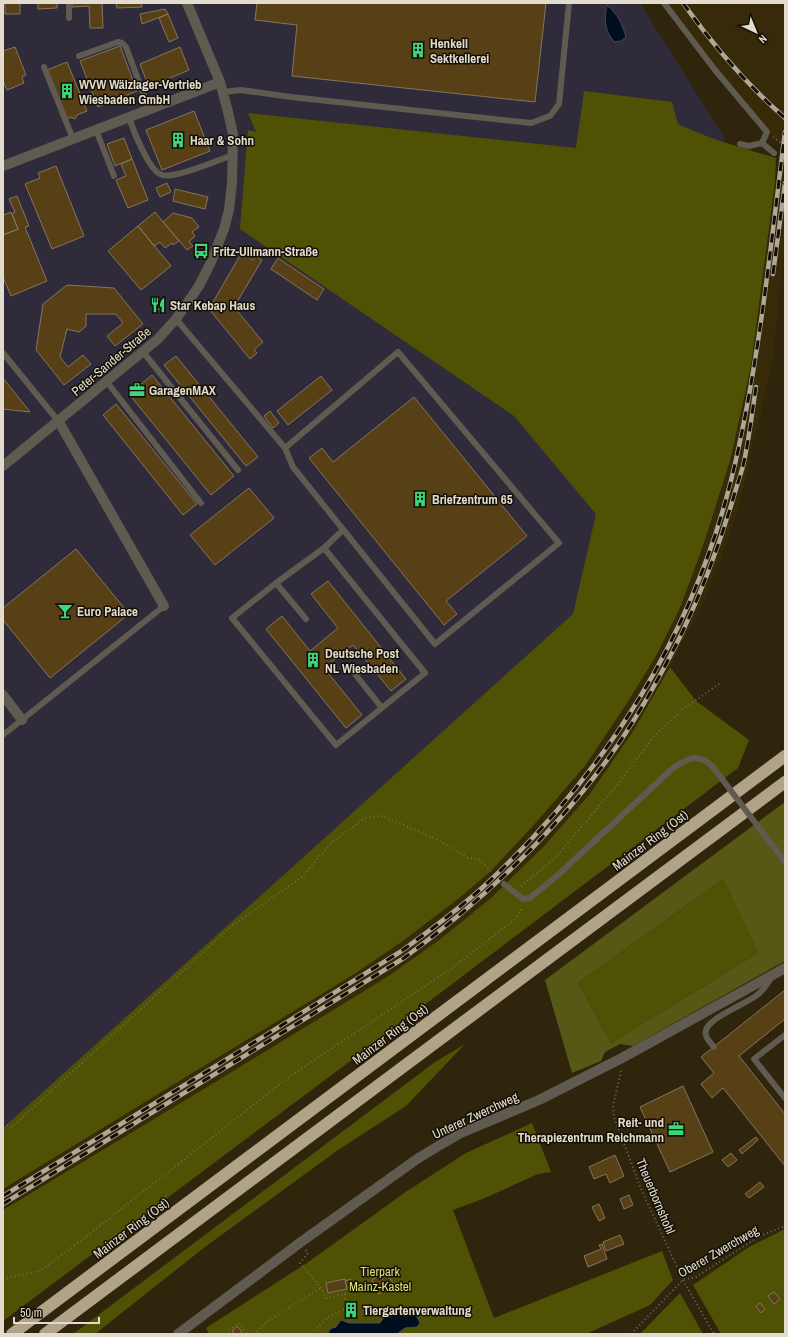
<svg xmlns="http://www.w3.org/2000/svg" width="788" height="1337" font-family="'Archivo Narrow',sans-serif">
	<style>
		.commercial { fill: #302b3b }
		.built { fill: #372a09 }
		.green { fill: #4f5204 }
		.forest { fill: #565915; fill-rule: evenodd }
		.water { fill: #000f20; stroke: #444c54 }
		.building { fill: #584016; stroke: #85755c }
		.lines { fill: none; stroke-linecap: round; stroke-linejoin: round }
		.path { stroke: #726955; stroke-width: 2; stroke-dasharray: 1 3; stroke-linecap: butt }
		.lane { stroke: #605b50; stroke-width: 6 }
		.street { stroke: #605b50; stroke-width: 10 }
		.highway { stroke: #b0a388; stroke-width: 12 }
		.rail-casing { stroke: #afa897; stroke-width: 4.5 }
		.rail { stroke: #130f05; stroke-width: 3; stroke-dasharray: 9; stroke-linecap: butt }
		.lane-bridge { stroke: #605b50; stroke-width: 6 }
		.labels { text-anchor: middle; stroke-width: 3; stroke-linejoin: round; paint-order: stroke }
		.poi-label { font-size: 13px; font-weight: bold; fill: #e3dcce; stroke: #130f05; text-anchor: start }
		.street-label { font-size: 13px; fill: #e3dcce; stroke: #130f05 }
		.park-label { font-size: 13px; fill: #dde571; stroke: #130f05 }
	</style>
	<rect width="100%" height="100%" fill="#2f250d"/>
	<path class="commercial" d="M3,3H640L725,139L614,627L3,1176Z"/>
	<path class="built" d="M662,3H785V149L740,103Z
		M775,182L785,184V245L772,368L755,437L753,441L749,468L733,526L707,595L670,667L632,733L589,795L544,846L492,897L435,943L387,977L207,1087L3,1210V1189L356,973L403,941L433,919L496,865L532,827L585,766L629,700L656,656L680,608L703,546L751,366Z"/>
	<path class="green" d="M584,91L672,102L678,124C709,139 743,148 776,158L775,182L751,366L730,461L703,546L680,608L656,656L629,700L585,766L532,827L491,871L458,899L403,941L356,973L3,1189V1128L573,614L596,514L514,416L240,229L248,130L256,132L248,113L576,148Z
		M670,667L696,701L749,740L738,768L341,1068L3,1321V1210L207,1087L387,977L435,943L464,920L492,897L544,846L589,795L632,733Z
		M723,879L758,953L611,1043L578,983Z
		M465,1044L406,1106L338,1150L205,1247L95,1334H73L435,1062Z
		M532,1123L551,1172L538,1174L485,1198L453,1210L494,1318L662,1251L673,1280L650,1305L586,1334H209L206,1328L307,1263L407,1191L466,1153Z
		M785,1229V1334H721L693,1285L749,1247Z
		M680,1293L703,1334H640Z"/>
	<path class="forest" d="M785,802V961L633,1046L620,1044L605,1052L601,1061L572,1073L545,980ZM723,879L758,953L611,1043L578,983Z"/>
	<path class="water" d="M607,5C618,15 622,23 626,37L621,41L615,42C604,32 604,18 607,5Z
		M390,1309L415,1313L420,1323L417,1327L405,1328L397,1334H328L330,1329L336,1327L341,1320L349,1323H380Z"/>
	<path class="building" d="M5,3H20V14H5Z
		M38,3H57V8L38,9Z
		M72,3H102L103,28H90L89,6L72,7Z
		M116,3H141L142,7L117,8Z
		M257,3H546L535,102L292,76L297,25L255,20Z
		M165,9L168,14L142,24L140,14Z
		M168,14L178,38L169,42L159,18Z
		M120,46L137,91L98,107L80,61Z
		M15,47L26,75L22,77L24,83L7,90L3,81V51Z
		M180,47L189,70L149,87L140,64Z
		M67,62L87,111L77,115L75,119L71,117L67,119L47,70Z
		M194,111L210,151L162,170L146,130Z
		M124,138L132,159L115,166L107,144Z
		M132,159L148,200L128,208L116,180L126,176L121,164Z
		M56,166L84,236L52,249L25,184L40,178L38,173Z
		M167,183L171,192L160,197L156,188Z
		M175,189L208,197L205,209L173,201Z
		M17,196L29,226L25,227L47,281L11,296L3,277V235L18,229L12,214L15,212L9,199Z
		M11,212L18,229L3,235V215Z
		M155,212L179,241L173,245L172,243L165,248L160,242L154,246L138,226Z
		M173,213L192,218L199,227L192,232L195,236L189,242L193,246L187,250L163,222Z
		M138,226L171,266L141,290L108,251Z
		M242,252L253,260L256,256L262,260L234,307L263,342L254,350L257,353L250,359L209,309Z
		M278,258L324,289L317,300L271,269Z
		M67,285L114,288L143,324L115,346L107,336L123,323L116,314H86V326L79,332L67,329L60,357L68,367L83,355L91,364L64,385L36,350L43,304Z
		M157,297L164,305L158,310L151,302Z
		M176,356L258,457L246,466L164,365Z
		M152,375L234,476L211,495L129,394Z
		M321,376L332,390L288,425L277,411Z
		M3,378L30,412L3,409Z
		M414,397L527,536L446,601L457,614L444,625L309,458L322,448L333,462Z
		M116,404L197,504L183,515L103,415Z
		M270,411L279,423L273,428L264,416Z
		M249,488L274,518L215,565L190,535Z
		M76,549L129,614L50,678L3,620V608Z
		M328,581L406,679L391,691L353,645L324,668L362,715L346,728L266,629L282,616L310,651L338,628L311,594Z
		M785,990V1019L739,1056L785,1114V1166L723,1088L712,1098L701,1084L714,1073L701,1057Z
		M683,1086L713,1152L670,1172L640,1107Z
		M756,1137L758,1140L742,1154L739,1150Z
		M731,1153L737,1160L728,1167L722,1160Z
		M615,1155L624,1176L610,1183L606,1174L594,1179L589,1167Z
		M760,1182L764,1187L749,1198L745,1194Z
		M629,1195L633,1205L624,1209L620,1199Z
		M599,1204L605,1218L599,1221L592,1207Z
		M620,1235L624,1244L606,1251L603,1242Z
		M602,1244L607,1259L588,1267L584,1256L601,1249L599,1245Z
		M388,1274L394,1285L387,1288L381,1277Z
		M380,1275L387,1289L379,1294L372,1280Z
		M345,1279L347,1289L328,1293L326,1283Z
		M351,1279L352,1287L347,1288L345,1281Z
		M774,1292L780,1299L774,1304L768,1296Z
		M760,1303L765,1309L761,1313L756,1306Z
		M354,1304L356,1313L349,1315L346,1306Z
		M237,1326L242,1332L240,1334H235L232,1331Z"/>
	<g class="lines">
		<path class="path" d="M773,137L785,146
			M521,886L554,859L617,785L655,735L683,709L722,682
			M621,1071L613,1106L614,1117L641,1189L683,1280L714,1334
			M3,1124L12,1127L233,925L302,877L332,842L365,818L383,816L436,839L468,858L478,859L491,871
			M306,1250L308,1253L300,1263L321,1288L326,1298L345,1294V1309L328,1317L313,1332L314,1334
			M3,1279L39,1271L69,1250L289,1077L455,966L515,919L521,910L522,906
			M345,1294L355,1289L375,1290
			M228,1334L229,1330L238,1323L248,1334
			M253,1334L268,1321L321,1288
			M631,1334L683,1280L696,1277L760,1236L785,1226"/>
		<path class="lane" d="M69,3V18
			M664,3L715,70L767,132L762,143L774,153
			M79,56L118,42L122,43L126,47L149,109
			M44,67L73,139
			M223,92L241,90L291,97L531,123L550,116L559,104L569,3
			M129,117C133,130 149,171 162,175C175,179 218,160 233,155
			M96,130L114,176
			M740,144L749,146L762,143
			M176,319L285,448L398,352L559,543L435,644L293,467L285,448
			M143,352L238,470
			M3,353L59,422
			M107,382L201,503
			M324,548L276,583L232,618L336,745L425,673L324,548L343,530
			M276,583L306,619
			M351,669L382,708
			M3,735L164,606
			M766,837L785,862
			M504,884L523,899L530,898L559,874L673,768C688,758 698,752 713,767
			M785,1035L754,1059L785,1098
			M714,1047C710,1042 704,1037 706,1030C710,1017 746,1004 757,995C763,991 767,984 771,978"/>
		<path class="street" d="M3,166L220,82
			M59,422L164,606
			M3,466L158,339L176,319L199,286L211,262L224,229L229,210L232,183L233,134L228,112L220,82L187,3
			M3,695L22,720
			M178,1334L301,1242L417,1159L440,1145L461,1133L539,1100L622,1058L785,968"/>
		<path class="highway" d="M12,1334L785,756
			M45,1334L785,782"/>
		<defs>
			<path id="rail" d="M683,3C713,45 746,84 785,118
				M773,274L785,183
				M3,1196L219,1064L400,952C428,932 456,911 482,888C607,773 697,630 735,464C760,355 771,243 785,132
				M3,1204L404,958C485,899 560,828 617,746C641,711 662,673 681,635C702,591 719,546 733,499C736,488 740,477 743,466C749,440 752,413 756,387"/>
		</defs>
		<use href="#rail" class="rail-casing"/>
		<use href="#rail" class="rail"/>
		<path class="lane-bridge" d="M713,767L766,837"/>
	</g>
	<defs>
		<symbol id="building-bare" viewBox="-9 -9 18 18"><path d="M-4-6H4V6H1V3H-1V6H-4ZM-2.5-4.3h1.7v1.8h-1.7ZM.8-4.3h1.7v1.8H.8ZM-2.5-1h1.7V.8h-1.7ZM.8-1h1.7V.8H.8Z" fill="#3ad77f" stroke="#130f05" stroke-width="2.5" paint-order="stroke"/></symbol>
		<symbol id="bus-bare" viewBox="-9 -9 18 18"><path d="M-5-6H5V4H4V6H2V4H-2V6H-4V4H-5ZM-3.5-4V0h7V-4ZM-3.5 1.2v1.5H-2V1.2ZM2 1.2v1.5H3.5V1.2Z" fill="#3ad77f" stroke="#130f05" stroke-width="2.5" paint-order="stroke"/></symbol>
		<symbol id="restaurant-bare" viewBox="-9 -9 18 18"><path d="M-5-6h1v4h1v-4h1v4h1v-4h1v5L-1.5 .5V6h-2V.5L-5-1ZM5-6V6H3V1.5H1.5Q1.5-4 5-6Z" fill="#3ad77f" stroke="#130f05" stroke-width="2.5" paint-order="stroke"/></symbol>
		<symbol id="office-bare" viewBox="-9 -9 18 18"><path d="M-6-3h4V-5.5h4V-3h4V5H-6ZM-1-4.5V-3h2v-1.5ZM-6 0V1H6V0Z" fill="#3ad77f" stroke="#130f05" stroke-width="2.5" paint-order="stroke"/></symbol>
		<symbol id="bar-bare" viewBox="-9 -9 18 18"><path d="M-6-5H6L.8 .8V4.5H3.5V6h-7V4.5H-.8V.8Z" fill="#3ad77f" stroke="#130f05" stroke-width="2.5" paint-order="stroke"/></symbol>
	</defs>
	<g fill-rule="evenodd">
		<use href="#building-bare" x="407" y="39" width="22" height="22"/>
		<use href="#building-bare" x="56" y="80" width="22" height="22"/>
		<use href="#building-bare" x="167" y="129" width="22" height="22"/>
		<use href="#bus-bare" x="190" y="240" width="22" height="22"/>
		<use href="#restaurant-bare" x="147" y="294" width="22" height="22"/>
		<use href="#office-bare" x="126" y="379" width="22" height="22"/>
		<use href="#building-bare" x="409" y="488" width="22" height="22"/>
		<use href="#bar-bare" x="54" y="600" width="22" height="22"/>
		<use href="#building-bare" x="302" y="649" width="22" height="22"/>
		<use href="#office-bare" x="665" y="1118" width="22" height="22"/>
		<use href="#building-bare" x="340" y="1299" width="22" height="22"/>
	</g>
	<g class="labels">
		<g class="poi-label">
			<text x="430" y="48">Henkell<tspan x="430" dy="15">Sektkellerei</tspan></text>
			<text x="79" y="89">WVW Wälzlager-Vertrieb<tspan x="79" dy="15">Wiesbaden GmbH</tspan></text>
			<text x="190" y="145">Haar &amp; Sohn</text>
			<text x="213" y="256">Fritz-Ullmann-Straße</text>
			<text x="170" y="310">Star Kebap Haus</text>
			<text x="149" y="395">GaragenMAX</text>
			<text x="432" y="504">Briefzentrum 65</text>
			<text x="77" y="616">Euro Palace</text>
			<text x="325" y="658">Deutsche Post<tspan x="325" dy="15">NL Wiesbaden</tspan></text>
			<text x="664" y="1127" text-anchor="end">Reit- und<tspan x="664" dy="15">Therapiezentrum Reichmann</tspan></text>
			<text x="363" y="1315">Tiergartenverwaltung</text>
		</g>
		<g class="street-label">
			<text transform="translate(111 361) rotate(-40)" y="5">Peter-Sander-Straße</text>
			<text transform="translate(650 840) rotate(-37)" y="5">Mainzer Ring (Ost)</text>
			<text transform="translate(390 1034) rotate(-37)" y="5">Mainzer Ring (Ost)</text>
			<text transform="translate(475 1115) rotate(-25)" y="5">Unterer Zwerchweg</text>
			<text transform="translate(656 1196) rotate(67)" y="5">Theuerbornshohl</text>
			<text transform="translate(131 1228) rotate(-37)" y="5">Mainzer Ring (Ost)</text>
			<text transform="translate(718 1251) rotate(-30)" y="5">Oberer Zwerchweg</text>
		</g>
		<g class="park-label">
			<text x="380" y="1276">Tierpark<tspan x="380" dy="15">Mainz-Kastel</tspan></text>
		</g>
	</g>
	<rect width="788" height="1337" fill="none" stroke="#e3dcce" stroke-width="8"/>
	<g transform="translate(756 32) rotate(136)" stroke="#130f05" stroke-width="3" paint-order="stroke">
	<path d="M0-3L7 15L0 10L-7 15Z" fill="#e3dcce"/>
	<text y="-6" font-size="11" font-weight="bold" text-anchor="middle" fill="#e3dcce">N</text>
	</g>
	<path d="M14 1317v6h85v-6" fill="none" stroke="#e3dcce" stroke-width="2"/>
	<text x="20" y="1317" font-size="12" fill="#e3dcce" stroke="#130f05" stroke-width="3" paint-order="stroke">50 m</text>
</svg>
